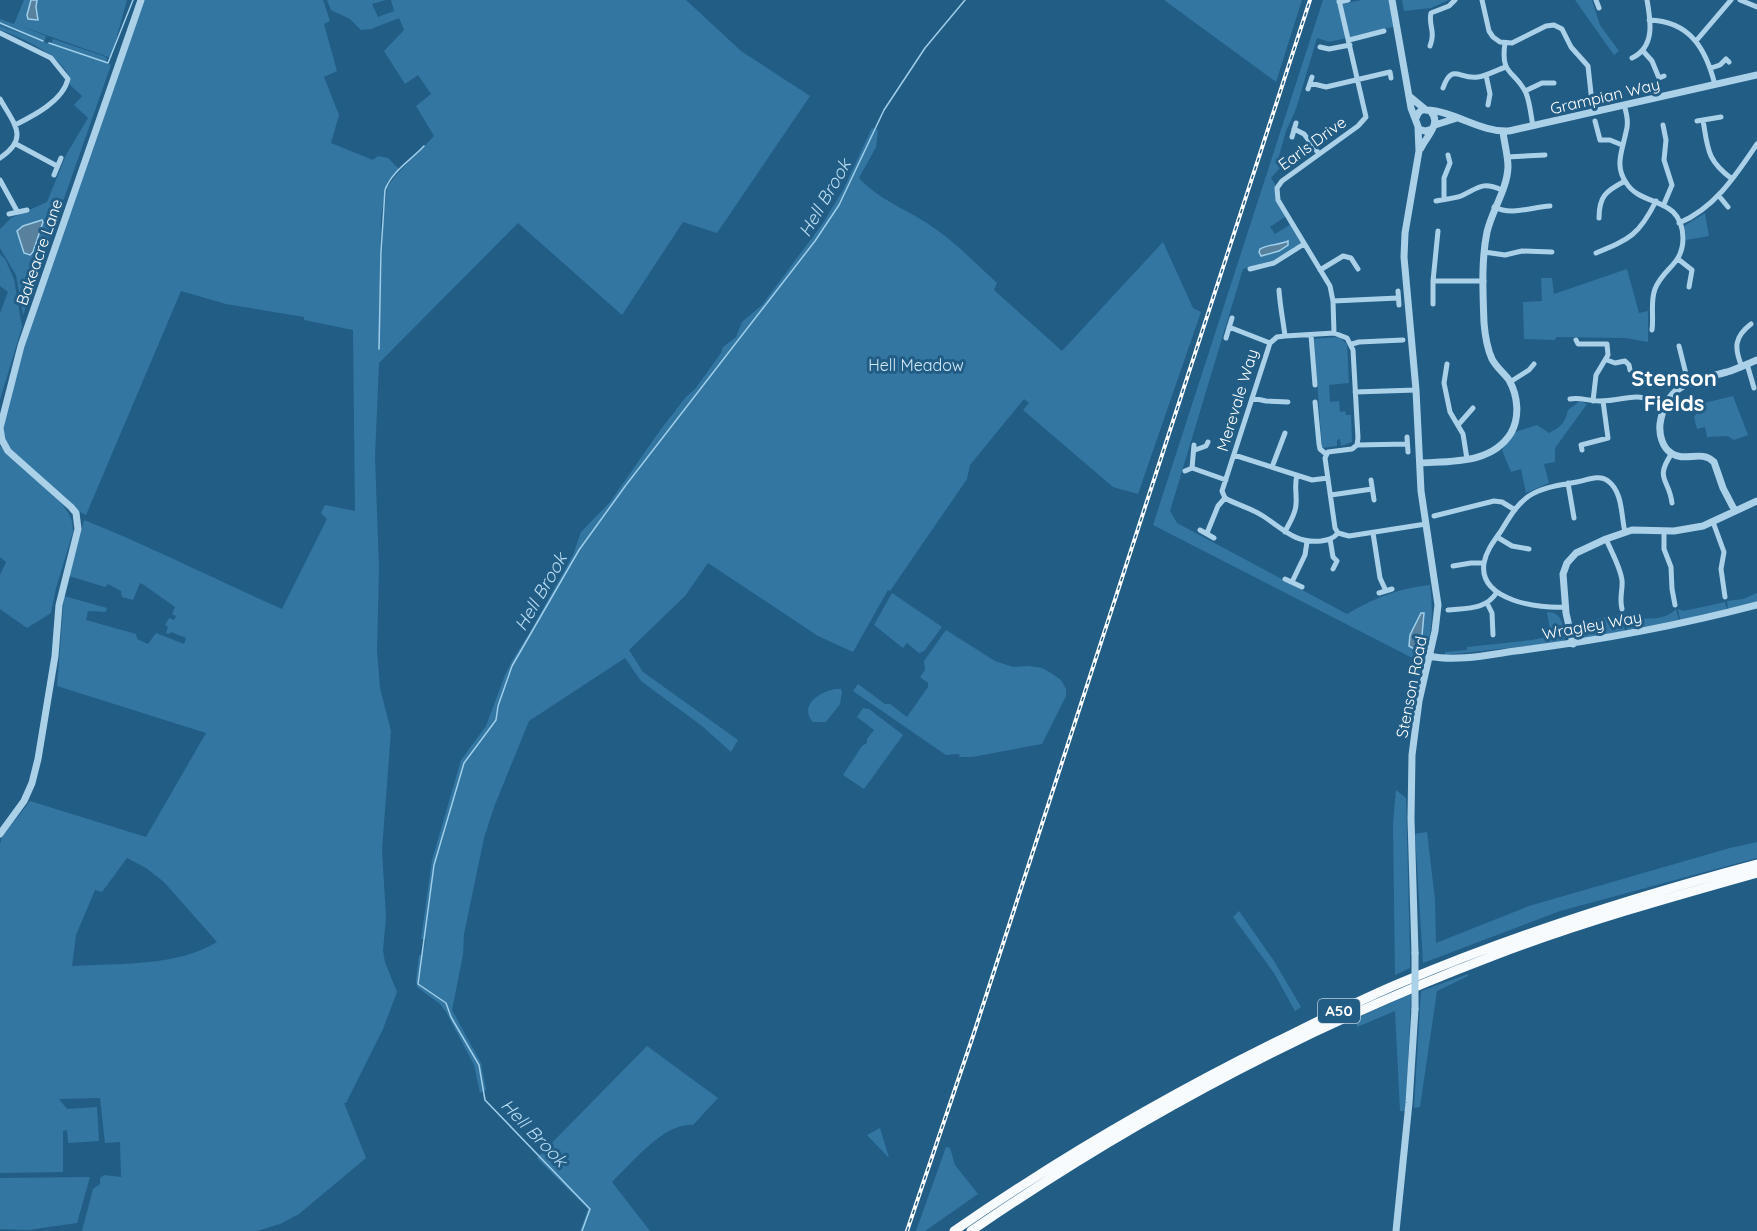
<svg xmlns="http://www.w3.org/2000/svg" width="1757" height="1231" font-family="Quicksand,sans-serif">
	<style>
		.green { fill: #3376a2; fill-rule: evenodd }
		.water { fill: #57819c; stroke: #9fceea; stroke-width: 1.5 }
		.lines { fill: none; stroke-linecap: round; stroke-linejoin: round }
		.stream { stroke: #9fceea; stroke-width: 1.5 }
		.minor { stroke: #abd1e9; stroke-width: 5 }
		.tertiary { stroke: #abd1e9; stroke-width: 7 }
		.trunk { stroke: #f7fbfe; stroke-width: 9 }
		.rail-casing { stroke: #fff; stroke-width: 4 }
		.rail { stroke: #225d86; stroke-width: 1.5; stroke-dasharray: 4.5; stroke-linecap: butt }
		.tertiary-bridge { stroke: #abd1e9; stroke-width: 7 }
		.labels { text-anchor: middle; stroke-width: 6; stroke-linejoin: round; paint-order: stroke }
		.shield { fill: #225d86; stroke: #bdcedb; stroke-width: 1.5 }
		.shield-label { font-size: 15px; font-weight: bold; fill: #fff }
		.street-label { font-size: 16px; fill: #fff; stroke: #225d86 }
		.park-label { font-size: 16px; fill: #d0e8f7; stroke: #225d86 }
		.water-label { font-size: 18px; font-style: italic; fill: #b7dbf1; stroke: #225d86 }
		.district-label { font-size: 22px; font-weight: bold; fill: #fff; stroke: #225d86 }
	</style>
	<rect width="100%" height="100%" fill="#225d86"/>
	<path class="green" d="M24,0H31L27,15L36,14L37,0H127L111,58L18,25L46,36L44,42L51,44L53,39L106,57L107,60L104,62L111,65L23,315L16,275L0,248V229L11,218L47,202L66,155L88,118L74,105L82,96L70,85C71,59 21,37 0,30V26L25,35L0,25V19L14,24Z
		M144,0H323L330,21L324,24L337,71L324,77L339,115L331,143L373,160L378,156L388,158L399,169L387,182L381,217L379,351L383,225L387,187L396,175L434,136L416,106L431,94L418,75L405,84L384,51L404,30L399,18L371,29L361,30L350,19L331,10L327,0H386L372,4L378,17L394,11L391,0H686L741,51L810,96L717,233L683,222L622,315L518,223L379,363L375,457L379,568L377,651L380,688L391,731L382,850L386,917L383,951L385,962L397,992L383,1029L346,1103H344L366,1158L299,1214L280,1224L257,1231H82L93,1189L100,1184V1178L104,1175L121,1177L120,1142L105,1143L100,1098L59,1099L67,1109L97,1107L99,1141L68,1143L67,1130L63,1131V1172L0,1173V844L2,837L30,801L146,837L206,733L57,686L64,596L107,608L106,612L88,611L86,620L136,634L137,639L148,644L156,633L184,644L186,638L171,632L169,634L166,633L168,627L165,625L169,618L174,620L176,616L172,614L175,607L144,585L140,583L133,600L122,597L121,591L108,584L105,587L69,576L84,520C152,547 216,580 282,609L327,519L321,513L325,505L355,511L353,330L304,320V317L226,304L181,291L86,515L71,507L16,458L1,434L16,363ZM127,858L146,868L164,882L217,942C176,967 120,963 72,966L76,935L95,890L102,892Z
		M1164,0H1302L1276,82Z
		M1323,0H1337L1338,5L1361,0H1389L1393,27L1329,42L1317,38L1296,109L1286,131L1277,163L1280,168L1271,178L1275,184L1276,200L1286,216L1270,227L1275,234L1291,224L1303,243L1274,260L1243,269L1170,511L1177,523L1347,614C1377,597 1396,589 1430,585C1434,618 1431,633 1424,664L1153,525Z
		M1402,0H1449L1431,8L1404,11Z
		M1575,0H1592L1600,25L1619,51L1614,55Z
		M872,128L878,130L876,147L859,178C884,204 910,210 937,230C958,245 977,265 997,283L994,290L1062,351L1163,242L1193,308L1201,312L1138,494L1113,487L1023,410L1029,403L1024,399L970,465L967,479L890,591L888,590L853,652L818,636L708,563L685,596L629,650L643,672L738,740L731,752L702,726L641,681L625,658L529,721L494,807L484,838L464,934L463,955L452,1010L481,1063L486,1090L480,1093L474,1065L446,1012L440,1004L417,987L416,980L419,955H422L426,939H421L432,860L461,760L486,726L505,675L513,659L530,632L573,555L581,532L610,502L661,429L686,397L695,389L721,353L723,347L736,337L742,322L762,305L823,223L843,190Z
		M1705,213L1709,236L1686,240L1684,226Z
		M0,254L5,259L14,279L22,327L0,400V313L8,292L0,286Z
		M1627,269L1639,313L1648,311V342L1625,338L1556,337L1555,340L1524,339L1523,302L1542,301L1541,278H1552L1554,294Z
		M1336,337L1340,338L1347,344L1349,383L1329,385L1330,402L1339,401L1340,412L1345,411L1346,415H1351L1352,442L1341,446L1340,439L1337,440V446L1322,448L1314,339Z
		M1733,396L1748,435L1734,440L1727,436L1707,437L1705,427L1697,429L1694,417L1698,411L1696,405Z
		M1580,401L1587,404L1555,448V462L1544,464L1549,483L1526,493L1521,469L1511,472L1502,450L1515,432L1537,425L1549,433C1561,427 1565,423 1568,410Z
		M0,446L60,502C69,512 73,519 73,532L56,588L51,613L27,628L0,609V575L6,562L0,557Z
		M892,593L942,627L924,651L919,653L907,643L903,648L874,625Z
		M1757,593V602L1728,609L1727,601L1743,599Z
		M1725,602L1727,609L1680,620L1678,609L1684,611Z
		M1676,609L1679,620L1627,630L1623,611L1629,618C1645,618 1664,622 1676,609Z
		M1547,612C1562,612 1563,625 1566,637L1562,642L1445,655V652L1467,650V647L1532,640L1551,636Z
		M1621,614L1625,631L1583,638L1577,637L1574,624Z
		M946,630L995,661L1013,667L1029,666L1042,668L1051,673L1061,680L1066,689V696L1042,744L972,757H959L960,755L958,754L946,755L853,691L858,684L885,704H890L907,717L928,687V683L920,677L925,670L924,661Z
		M836,689H841L842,692L840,704L826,722H813C798,705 821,691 836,689Z
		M863,708L869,709L903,735L864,789L843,775L862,746L867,743V739L874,730L857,717Z
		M1396,790L1406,798L1410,954V968L1395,975L1393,823Z
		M1427,832L1435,900L1436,943L1529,906L1730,848L1757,842V858L1560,911L1423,963L1415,834Z
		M1239,911L1274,961L1301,1007L1295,1011L1274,973L1233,917Z
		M1468,974V976L1437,991L1420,1107L1414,1108L1421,991Z
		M1411,994L1406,1111H1400L1395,1011L1357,1027L1356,1018Z
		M647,1046L718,1098L693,1125C665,1122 632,1163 612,1182L650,1231H580L588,1209L537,1158Z
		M880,1128L889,1158L867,1135Z
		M946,1147L950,1148L955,1165L978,1194L925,1231H916Z
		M90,1177L77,1223L28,1230L0,1229V1178Z"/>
	<path class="water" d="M31,0H37L36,7L38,20L28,19L27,15Z
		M42,220L43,222L33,252L30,255L24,253L17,231L23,226Z
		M1288,241V245L1279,251L1261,256L1259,252L1260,249C1269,244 1279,245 1288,241Z
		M1421,613H1424L1422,636L1416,650L1409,646L1410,635Z"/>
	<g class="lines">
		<path class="stream" d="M0,23L43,41
			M49,43L108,63L133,0
			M379,349L381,252L385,190C391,172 411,160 424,146
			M582,1231L590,1209L485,1100L479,1065L451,1017L446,1003L418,984L434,865L464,763L496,720L498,706L512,666L579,550L626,485L815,241L839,205L884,110L925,48L965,0"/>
		<path class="minor" d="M1482,0L1489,31L1493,37L1500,42L1512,43L1546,26L1554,25L1562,29L1571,47L1588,66L1593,112
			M1596,0L1599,8
			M1740,0L1757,7
			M1339,2L1348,0
			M1649,20C1690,21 1706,49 1715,85
			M0,33L51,58L68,79C63,101 33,116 15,125
			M1349,40L1384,31
			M1696,41L1731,0
			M1505,43C1500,76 1515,70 1526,93C1530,103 1531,116 1533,126
			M1430,46C1436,31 1428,25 1431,13L1449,6L1455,0
			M1320,47L1329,49L1350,45
			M1643,51L1652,61L1659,78L1664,76
			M1632,58C1655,47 1651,22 1647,0
			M1711,68L1720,65L1726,59L1729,62
			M1486,75L1490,94L1488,105
			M1310,83L1326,87L1390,72L1391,78
			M1443,88C1452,62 1459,80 1478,77C1487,76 1496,70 1506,67
			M1308,89L1312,77
			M1525,91L1542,83H1554
			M0,99C14,124 30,138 0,158
			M1624,105C1627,114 1629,123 1626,132C1622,152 1614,166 1627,184C1642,207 1682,196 1683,238C1683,265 1663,268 1655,289C1650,302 1654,316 1652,330
			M1703,120C1708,150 1707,160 1732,179
			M1595,121L1600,140H1610L1622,145
			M1697,121L1721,117
			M1663,125L1666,140L1664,160L1672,185L1664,204
			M1294,129L1304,134L1319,154
			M1292,137L1296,123
			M16,144L57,166
			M1507,157L1545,155
			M54,175L61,158
			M0,180L17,211
			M1719,196L1728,207
			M1444,199V178L1450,163L1448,155
			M1436,201C1444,199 1453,199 1461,196C1479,188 1481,181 1502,190
			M1494,207C1512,216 1531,207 1550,206
			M9,214L27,210
			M1599,218C1599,196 1606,191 1625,181
			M1679,223C1715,208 1736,175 1757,144
			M1438,231L1433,281H1484
			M1484,252L1505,255L1522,251L1552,252
			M1596,253C1630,239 1639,235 1656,201
			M1678,259L1692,270L1689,287
			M1250,269L1274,263L1304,244
			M1320,270L1343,256L1351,258L1358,269
			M1433,281V304
			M1279,290C1280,306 1283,320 1285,336
			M1398,291L1399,305
			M1333,301L1398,298
			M1229,327L1270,343
			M1334,333L1333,301L1330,286L1278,200L1277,188L1282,181L1358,126L1366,117L1339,0
			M1311,335L1315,385
			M1226,338L1232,318
			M1576,340L1578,344H1607L1608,355L1596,375L1593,401
			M1352,344L1359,342L1403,340
			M1679,346L1688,382
			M1607,360L1615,363L1625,361L1629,365L1630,370
			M1447,364L1444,383L1450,412L1463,434L1467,459
			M1747,364L1754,388
			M1742,367C1734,348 1734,337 1751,324
			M1510,382L1529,370L1534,364
			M1355,392L1416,390
			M1252,398L1266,401L1288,402
			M1570,399C1580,397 1588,401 1599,401C1630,401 1632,389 1665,406
			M1315,402L1319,444L1320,449L1326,454
			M1458,425L1473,408
			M1407,437L1408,452
			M1357,445L1407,444
			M1195,450L1206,446L1208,442
			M1582,450L1581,445L1608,438L1603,401
			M1234,455L1312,480L1328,478
			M1272,467L1285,433
			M1192,468L1194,445
			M1185,471L1192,468L1226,480
			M1371,480L1374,500
			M1568,483L1574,518
			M1331,495L1372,489
			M1225,498L1222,491L1270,343L1277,337L1285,336L1334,333L1347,338L1353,350L1358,438L1357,445
			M1225,498C1237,505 1251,508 1263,516C1283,529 1296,544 1321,541C1328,540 1333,539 1338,533
			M1672,503C1669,478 1654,480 1672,453
			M1434,516L1494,501L1502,502L1515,510
			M1713,522L1724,552L1721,569L1725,597
			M1200,530L1214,538
			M1664,531V549L1671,567L1672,589L1675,605
			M1285,532C1289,523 1296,514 1296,504C1297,494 1294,486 1297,475
			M1207,533L1218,506L1225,498
			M1338,533L1335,528L1325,458L1328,452L1352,449L1357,445
			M1338,533L1349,536L1426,524
			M1373,533L1380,578L1386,591
			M1497,537L1512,546L1529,549
			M1330,539L1333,557L1337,561L1333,569
			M1606,539C1611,551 1620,566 1622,580C1623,590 1619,598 1622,609
			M1453,566L1471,563H1484
			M1285,579L1302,587
			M1292,582L1305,555L1307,542
			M1379,593L1392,589
			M1487,603L1492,613L1493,635
			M1566,607C1540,609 1478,601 1484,563C1486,551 1494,541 1501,531C1509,518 1516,505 1529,496C1543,487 1561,485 1577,482C1587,480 1600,474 1608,481C1623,492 1621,516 1625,532
			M1448,610C1467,608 1486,610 1497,592"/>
		<path class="tertiary" d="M1392,0L1411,108L1419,129L1425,131L1432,129
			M1409,96L1426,110
			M1416,118C1418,113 1420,109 1426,110C1455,111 1481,133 1509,131L1757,75
			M1435,125L1457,118
			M1421,148C1426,137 1442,123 1431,112
			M1420,463C1452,461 1492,464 1511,433C1520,417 1518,396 1509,380C1504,373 1496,367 1492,359C1487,348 1485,335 1484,323C1483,294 1481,261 1487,232C1492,210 1507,190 1508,167C1508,155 1504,143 1503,131
			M1735,511L1723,488L1714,462C1701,449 1685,463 1671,453C1662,447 1659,434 1660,424C1666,383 1694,381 1727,372C1737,369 1747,364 1757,360
			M1573,644L1566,613L1563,574L1567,563L1576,553L1606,539L1632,530L1674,531L1703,526L1757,501
			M1429,656C1456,662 1488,655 1515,651C1596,641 1677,626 1757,605
			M0,834L24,801L32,783L38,759L55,656L59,605L78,529L76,513L71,507L8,451L2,440L0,428L21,346L141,0
			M1415,953L1411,819L1412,755L1419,701L1435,631L1438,605L1421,491L1416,390L1404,257L1405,233L1419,151L1418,127
			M1396,1231L1409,1103L1415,1009"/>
		<path class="trunk" d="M954,1231C1061,1157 1173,1092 1290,1035C1328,1016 1366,997 1405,981C1519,933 1637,896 1757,864
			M971,1231C1134,1119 1308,1026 1493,956C1579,923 1668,898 1757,873"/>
		<defs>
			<path id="rail" d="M907,1231L973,1036L1310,0"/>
		</defs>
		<use href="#rail" class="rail-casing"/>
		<use href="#rail" class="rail"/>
		<path class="tertiary-bridge" d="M1415,1009V953"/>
	</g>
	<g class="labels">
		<rect class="shield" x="1318" y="999" width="42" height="24" rx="4.5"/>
		<g class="shield-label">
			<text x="1339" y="1016">A50</text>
		</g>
		<g class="street-label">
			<text transform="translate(1605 96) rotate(-13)" y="6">Grampian Way</text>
			<text transform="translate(1312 143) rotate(-36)" y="6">Earls Drive</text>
			<text transform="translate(39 252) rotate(-71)" y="6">Bakeacre Lane</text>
			<text transform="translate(1237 400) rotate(-73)" y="6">Merevale Way</text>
			<text transform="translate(1592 625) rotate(-10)" y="6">Wragley Way</text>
			<text transform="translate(1411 687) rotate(-79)" y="6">Stenson Road</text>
		</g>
		<g class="park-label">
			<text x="916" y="371">Hell Meadow</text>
		</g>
		<g class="water-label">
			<text transform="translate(825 198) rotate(-60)" y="6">Hell Brook</text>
			<text transform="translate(541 592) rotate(-60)" y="6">Hell Brook</text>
			<text transform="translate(534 1133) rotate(46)" y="6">Hell Brook</text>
		</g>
		<g class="district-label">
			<text x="1674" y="386">Stenson<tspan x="1674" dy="25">Fields</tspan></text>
		</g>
	</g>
</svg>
